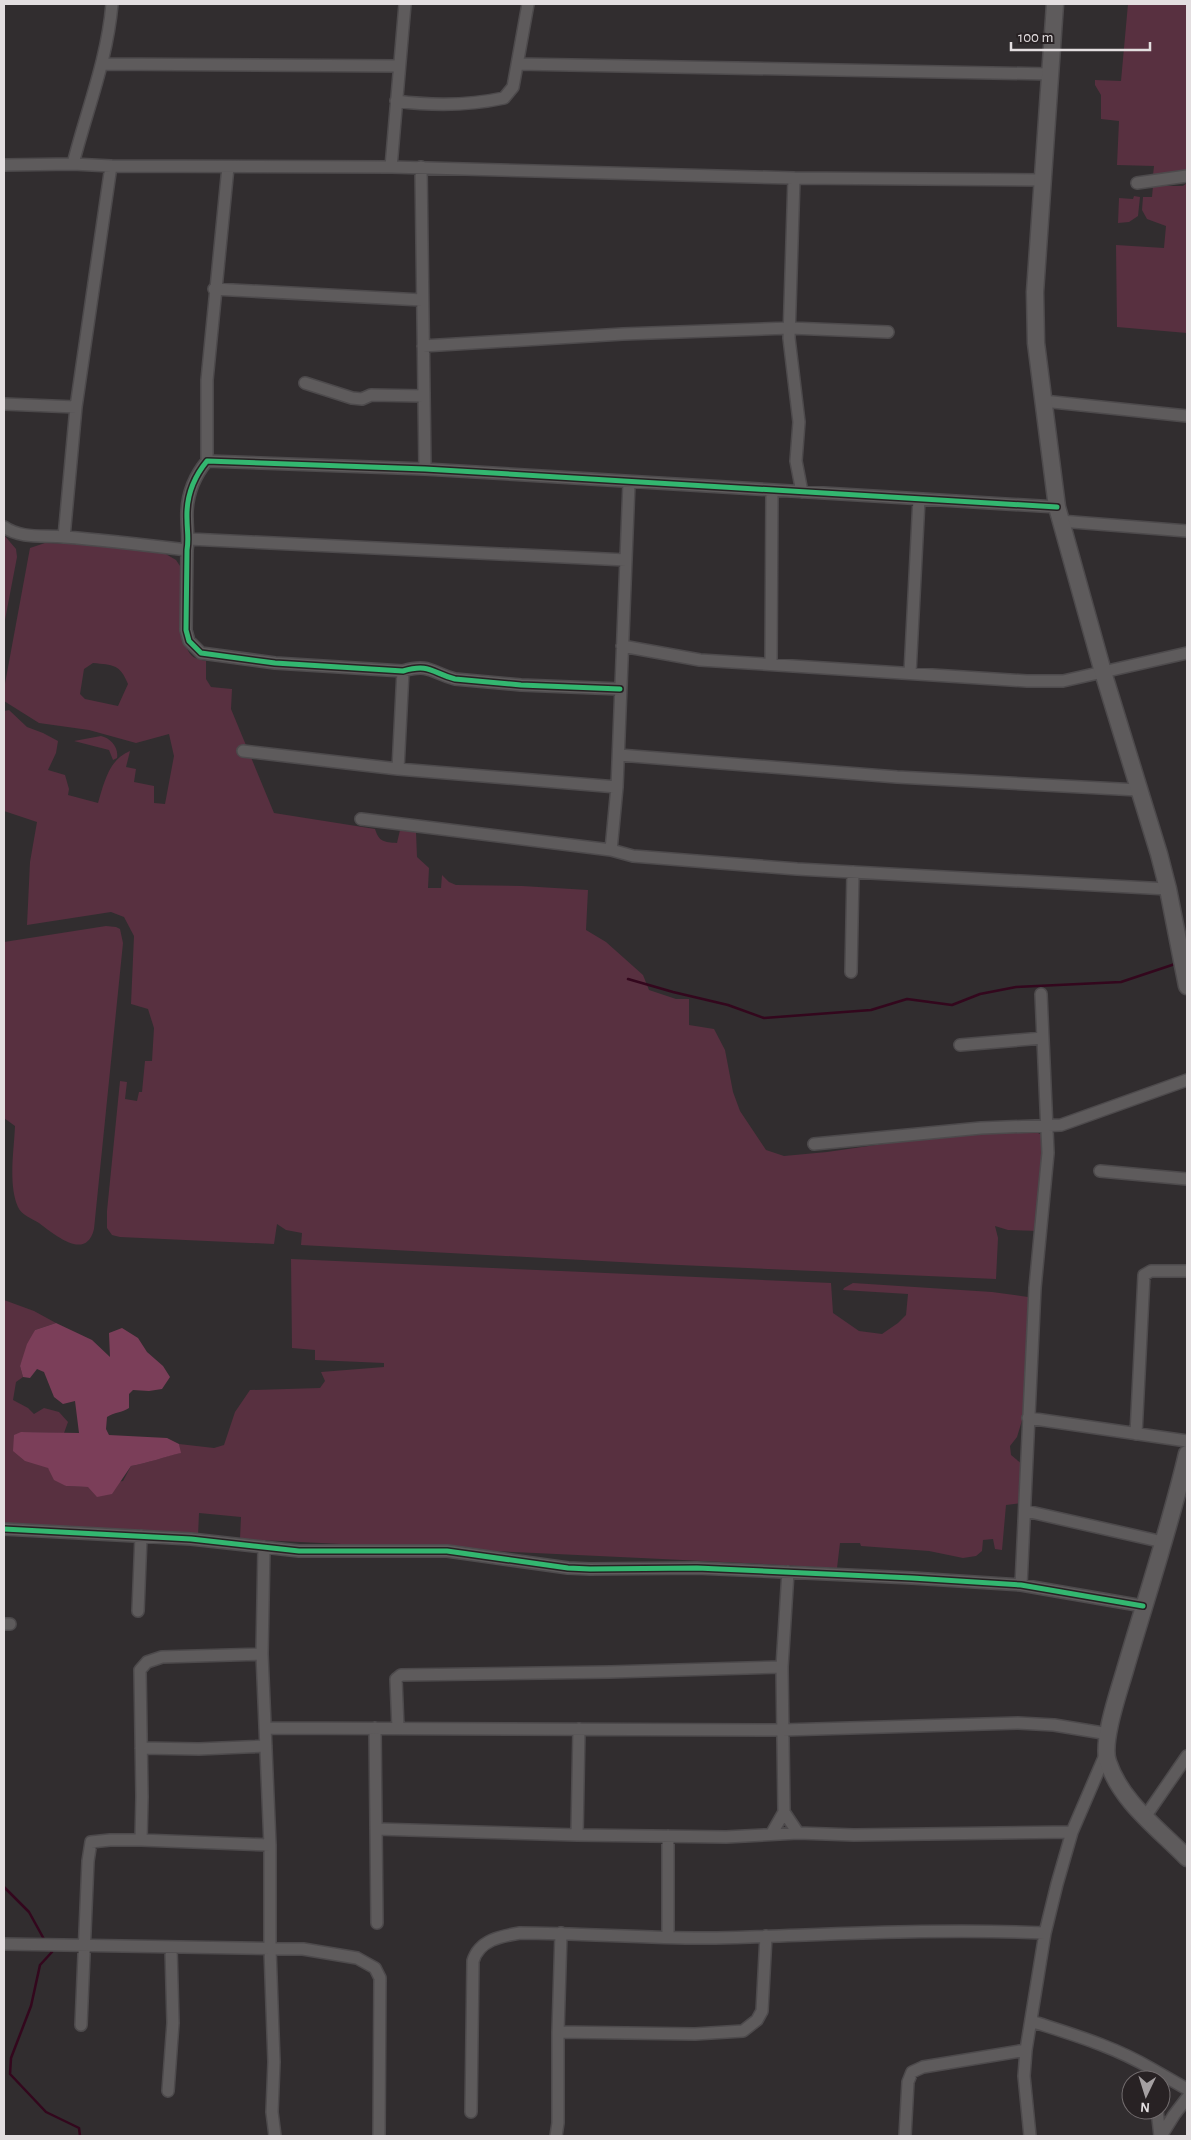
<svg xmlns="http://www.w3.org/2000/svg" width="1191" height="2140" font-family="'Alegreya Sans',sans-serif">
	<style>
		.green { fill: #583040; fill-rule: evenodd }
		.forest { fill: #7b3e59 }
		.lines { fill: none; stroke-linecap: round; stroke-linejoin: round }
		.stream { stroke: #33071d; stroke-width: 2.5 }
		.street-casing { stroke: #4d4a4c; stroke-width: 14 }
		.secondary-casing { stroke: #4d4a4c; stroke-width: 19 }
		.street { stroke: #5e5b5c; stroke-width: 11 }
		.secondary { stroke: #5e5b5c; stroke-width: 16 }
		.cycleway-casing { stroke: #282224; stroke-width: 8 }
		.cycleway { stroke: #33b770; stroke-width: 5 }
	</style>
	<rect width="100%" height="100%" fill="#312d2f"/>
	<path class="green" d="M1128,4H1187V172L1153,175L1154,166L1117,165L1119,121L1101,119V95L1095,85V80L1121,81Z
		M1187,183V333L1117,327L1116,245L1164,248L1166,226L1147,219L1142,210L1143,197H1152L1153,186H1183Z
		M1134,196L1140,197L1138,216L1129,222L1118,223L1119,198L1133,199Z
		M4,535L16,549L17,557L4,625Z
		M45,543L74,544L164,553L176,560L182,569L186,646C190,657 195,659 206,661V679L211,687L232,689L231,709L274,813L375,829C379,842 384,842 397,843L400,830L416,832L417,857L429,868L428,888H441L442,875L449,882L456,885L522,886L588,890L586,930L606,942L643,975L649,990L676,999H689V1025L714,1029L725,1050L733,1092L740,1111L766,1150L784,1156L827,1152L924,1138L1032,1130L1044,1136L1039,1231L1008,1230L995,1226L998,1238L996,1279L657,1264L301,1245L302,1233L286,1230L277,1224L274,1244L120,1237L112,1235L107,1228V1211L120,1081L127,1082L125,1099L137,1101L139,1092H142L145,1061H152L154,1028L148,1009L131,1004L134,936L124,917L111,912L27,925L30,862L37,822L4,811V711L9,710L27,727L43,733L58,741L56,753L48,770L65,775L69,789L68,795L98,803C104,783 109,759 130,751L126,767L136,769L134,782L154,786V803L165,804L174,756L169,734L136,743L89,730L39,723L4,701V689L30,548ZM93,663C113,665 120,664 128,684L118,706L85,699L80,694L84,669Z
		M101,736C110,738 119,747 117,758L113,760L109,750L74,741Z
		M106,926L116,927L120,929L123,943L94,1229C86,1262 54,1234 39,1223C33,1219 21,1215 18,1207C8,1184 14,1151 15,1126L4,1118V942Z
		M291,1259L831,1283L833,1313L859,1331L882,1334L898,1323L906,1315L908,1294L843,1290L844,1288L853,1283L992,1292L1028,1297L1032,1312L1027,1404L1017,1437L1010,1446L1011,1455L1023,1465L1022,1503L1006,1505L1002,1550L995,1549L993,1539L983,1540L982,1551L976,1556L963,1558L929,1551L861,1546L860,1543H840L837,1568C638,1557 439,1549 240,1539L241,1517L199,1513L198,1536L4,1526V1300L34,1311L56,1323L35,1330L20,1366L23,1377L16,1382L13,1400L28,1408L34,1414L44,1408L59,1412L68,1422L64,1433L21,1432L48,1468L66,1486L88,1487L123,1481L131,1466C148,1463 163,1457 180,1453L179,1444L214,1448L224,1445L235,1412L250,1390L320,1388L325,1381L321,1372L384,1367V1363L315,1360V1350L292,1348Z"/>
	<path class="forest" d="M56,1323L92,1340L110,1357L109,1333L122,1328L138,1338L147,1352L163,1366L170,1377L162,1389L149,1391L133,1390L129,1394V1408C122,1413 114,1412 107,1417L106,1429L109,1435L167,1438L179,1444L181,1453C164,1457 148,1463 131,1466L112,1494L97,1497L88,1487L66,1486L54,1480L48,1468L25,1461L13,1451L14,1435L21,1432L79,1433L75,1401L63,1404L54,1397L44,1372L37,1369L30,1378L23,1377L20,1366L27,1344L35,1330Z"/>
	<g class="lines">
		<path class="stream" d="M628,979L673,992L728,1005L764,1018L871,1010L907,999L952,1005L980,994L1016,987L1121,982L1175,964
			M4,1887L29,1912L45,1941
			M49,1948L52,1952L40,1965L31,2006L11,2058L10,2074L46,2112L79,2128L80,2136"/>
		<defs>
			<path id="street" d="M103,64L399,66
				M518,64L1050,74
				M396,101C434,106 467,106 504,98L513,87L528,4
				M73,164C87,109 107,61 112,4
				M4,165L73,164L111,166L391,167L794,178L1044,180
				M391,167L405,4
				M421,167L425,469
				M794,178L789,338L799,422L796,461L802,492
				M1137,183L1187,176
				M214,289L422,300
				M423,346L623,334L790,328L888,332
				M305,383L352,398L362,399L371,395L424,396
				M1043,401L1187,416
				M4,404L76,407
				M207,461V380L228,167
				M1060,521L1187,531
				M4,527C21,539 44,535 64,537C105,540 146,545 187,550
				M64,537L76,407L111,166
				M189,539L626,560
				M622,646L700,660L1027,681H1063L1187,653
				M771,664L772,491
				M910,673L919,499
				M620,689L521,685L455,679C432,673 430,663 403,671L275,663L201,653L189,641L186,630L187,550C189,539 187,530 187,519C186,496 193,478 207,461L425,469L1057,507
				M243,751L398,769L617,787
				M619,755L897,777L1138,790
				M398,769L403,671
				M361,819L611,850L633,856L797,869L1168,889
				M611,850L617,787L629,483
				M851,972L853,872
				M960,1045L1043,1038
				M814,1144L981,1128L1061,1125L1187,1080
				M1100,1171L1187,1179
				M1028,1418L1187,1441
				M1136,1434L1144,1275L1151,1271H1187
				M1026,1511L1163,1542
				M4,1529L191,1539L299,1551H447L568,1568L590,1569L697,1568L912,1578L1021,1585L1143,1606
				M264,1547L262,1654L270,1845V1949L274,2062L272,2112L275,2136
				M1021,1585L1035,1288L1048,1153L1041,994
				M138,1611L141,1536
				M4,1624H10
				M265,1728L783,1730L1018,1723L1054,1725L1109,1734
				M375,1728L377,1923
				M398,1728L396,1679L401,1675L610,1672L782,1667
				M141,1748L199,1749L266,1746
				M784,1812L798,1833
				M1145,1817L1187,1756
				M376,1829L577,1835L726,1837L798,1833L854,1835L1072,1832
				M772,1833L784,1812L782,1667L788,1572
				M577,1835L579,1729
				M668,1836V1937
				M141,1840L142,1797L140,1670L147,1662L162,1657L262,1654
				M4,1944L303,1949L357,1958L375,1968L380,1978L379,2136
				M1031,2021C1074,2035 1113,2046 1152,2069L1153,2080
				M81,2025L88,1861L91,1842L110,1840H141L270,1845
				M558,2032L695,2034L743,2031L757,2020L762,2011L766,1936
				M1152,2069L1187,2089
				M168,2091L173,2023L171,1948
				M1157,2110L1160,2136
				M471,2112L473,1961C479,1940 501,1936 520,1933C585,1933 651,1939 716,1938C826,1935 935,1928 1045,1933
				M556,2136L558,2123V2032L561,1933
				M905,2136L908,2082L912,2072L923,2067L1026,2050
				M1030,2136L1024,2076L1026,2050L1045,1933L1057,1884L1072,1832L1106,1753
				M1161,2136L1174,2115L1187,2098"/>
			<path id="secondary" d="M1055,4L1035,292L1036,343L1057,507L1103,672L1159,854L1168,889L1187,986
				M1187,1454C1170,1527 1146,1598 1125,1670C1119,1691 1101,1742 1108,1762C1121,1802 1159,1829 1187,1858"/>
		</defs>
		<use href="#street" class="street-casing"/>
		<use href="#secondary" class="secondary-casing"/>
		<use href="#street" class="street"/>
		<use href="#secondary" class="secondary"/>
		<defs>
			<path id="cycleway" d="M620,689L521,685L455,679C432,673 430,663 403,671L275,663L201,653L189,641L186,630L187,550C189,539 187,530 187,519C186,496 193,478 207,461L425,469L1057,507
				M4,1529L191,1539L299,1551H447L568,1568L590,1569L697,1568L912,1578L1021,1585L1143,1606"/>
		</defs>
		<use href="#cycleway" class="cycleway-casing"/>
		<use href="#cycleway" class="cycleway"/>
	</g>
	<rect width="1191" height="2140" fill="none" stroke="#e3dee0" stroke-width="10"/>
	<g transform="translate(1146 2095) rotate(184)"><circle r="24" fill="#282224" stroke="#736d6f"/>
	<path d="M0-4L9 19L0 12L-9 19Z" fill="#a5a0a2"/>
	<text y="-8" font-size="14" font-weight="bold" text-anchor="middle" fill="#e3dee0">N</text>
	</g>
	<path d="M1011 42v8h139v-8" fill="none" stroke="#e3dee0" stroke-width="2.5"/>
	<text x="1018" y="42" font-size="15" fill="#e3dee0" stroke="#282224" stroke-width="4" paint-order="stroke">100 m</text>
</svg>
